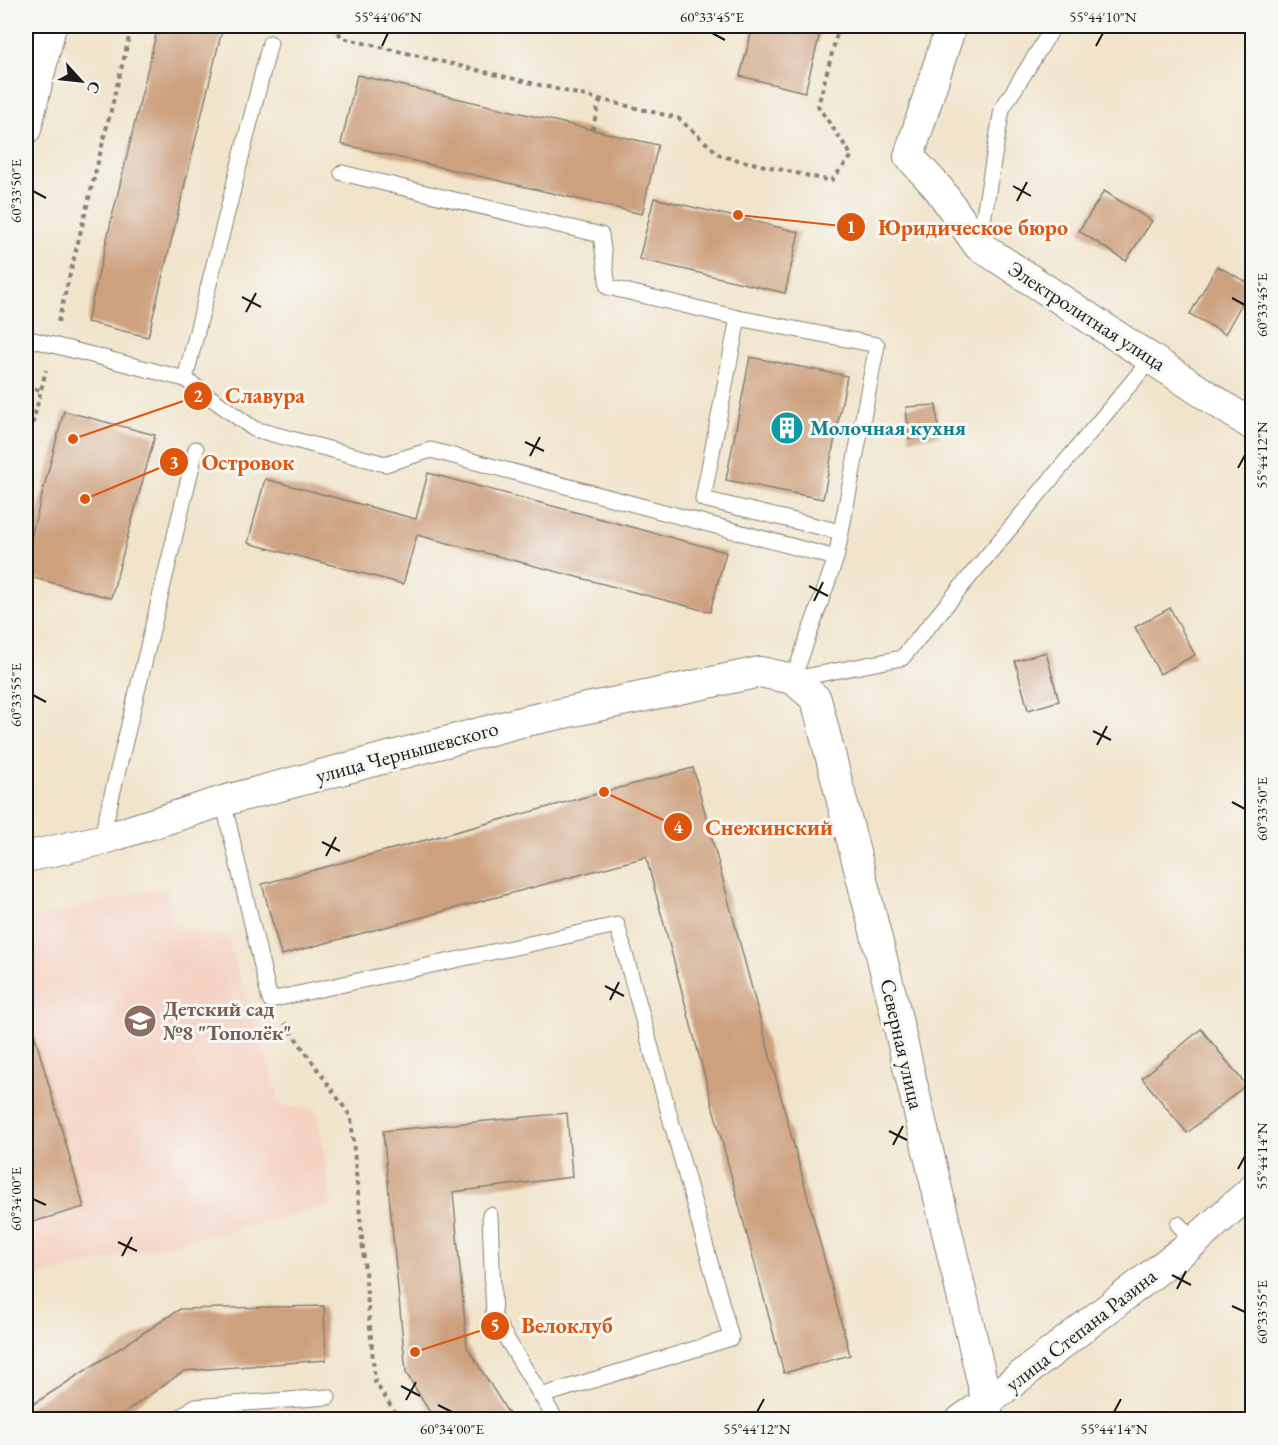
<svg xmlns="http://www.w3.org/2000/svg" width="1278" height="1445" font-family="'EB Garamond',serif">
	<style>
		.built { fill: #f5d2c2 }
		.green { fill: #85d697; stroke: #50795a; stroke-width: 1.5 }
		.building { fill: #cda07e }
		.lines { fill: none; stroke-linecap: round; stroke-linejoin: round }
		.service-casing { stroke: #868074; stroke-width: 17 }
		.minor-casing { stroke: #868074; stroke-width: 32 }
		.path { stroke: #868074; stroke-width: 4; stroke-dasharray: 4.5 4.5; stroke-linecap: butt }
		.service { stroke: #fff; stroke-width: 15 }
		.minor { stroke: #fff; stroke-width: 30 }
		.ticks { fill: none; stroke: #1c1c1c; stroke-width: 2 }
		.labels { text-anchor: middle; stroke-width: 6; stroke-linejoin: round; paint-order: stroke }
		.street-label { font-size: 21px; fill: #1c1c1c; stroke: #f6f6f2 }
		.culture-label { font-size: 21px; font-weight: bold; fill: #0d838f; stroke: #f6f6f2; text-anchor: start }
		.education-label { font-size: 21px; font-weight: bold; fill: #785e54; stroke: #f6f6f2; text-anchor: start }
		.leader { fill: none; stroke: #de560d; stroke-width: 2 }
		.callout-dot { fill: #de560d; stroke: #f6f6f2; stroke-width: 2 }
		.mark-label { font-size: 18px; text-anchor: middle; font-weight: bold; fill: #fff }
		.callout-label { font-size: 22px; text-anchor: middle; font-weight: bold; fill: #de560d; stroke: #f6f6f2; stroke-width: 6; stroke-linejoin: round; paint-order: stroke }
		.neatline { fill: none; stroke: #1c1c1c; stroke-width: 2 }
		.ticks-label { font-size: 15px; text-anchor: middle; fill: #1c1c1c }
	</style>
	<rect width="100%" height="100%" fill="#f6f6f2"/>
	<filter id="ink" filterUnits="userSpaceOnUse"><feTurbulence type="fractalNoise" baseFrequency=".0167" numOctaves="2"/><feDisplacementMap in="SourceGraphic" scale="12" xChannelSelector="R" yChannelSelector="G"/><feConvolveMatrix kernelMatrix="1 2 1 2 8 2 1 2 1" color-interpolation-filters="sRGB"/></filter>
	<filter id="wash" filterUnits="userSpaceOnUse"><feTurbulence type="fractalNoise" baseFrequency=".008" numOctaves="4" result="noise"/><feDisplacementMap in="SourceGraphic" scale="24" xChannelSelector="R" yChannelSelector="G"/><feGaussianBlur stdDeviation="1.35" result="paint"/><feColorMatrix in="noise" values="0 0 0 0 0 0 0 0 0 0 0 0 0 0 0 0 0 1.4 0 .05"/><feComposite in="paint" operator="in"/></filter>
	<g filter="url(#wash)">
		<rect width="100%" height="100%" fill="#f1e4cb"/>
		<path class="built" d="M166,887L171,925L227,937L281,1105L317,1109L332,1206L26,1279V919Z"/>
		<path class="green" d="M26,26H41L26,88Z"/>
		<g id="blocks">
			<path class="building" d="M158,26H223L148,337L87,322Z
				M753,26H822L805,92L740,76Z
				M357,75L658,145L642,214L341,144Z
				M1104,191L1152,221L1126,261L1079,231Z
				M654,198L799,232L785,293L639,259Z
				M1217,266L1252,285L1225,334L1190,314Z
				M750,357L847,376L823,499L726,480Z
				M936,405L939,436L909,439L906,407Z
				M64,411L155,435L111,598L26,576V556Z
				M428,473L726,552L710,612L417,535L403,584L248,543L265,479L416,519Z
				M1170,608L1195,655L1160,674L1135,627Z
				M1046,652L1059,701L1028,710L1015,661Z
				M693,768L850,1355L784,1373L646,857L281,955L262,884Z
				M1201,1029L1246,1085L1187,1133L1142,1078Z
				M33,1030L84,1207L26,1224V1031Z
				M567,1113L572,1177L453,1192L467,1347L512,1419H434L406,1373L383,1131Z
				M324,1306L326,1360L184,1371L115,1419H26V1409L180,1309Z"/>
		</g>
	</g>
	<g filter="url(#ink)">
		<use href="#blocks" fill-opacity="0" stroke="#868074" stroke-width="1.5"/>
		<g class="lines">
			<defs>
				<path id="service" d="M342,173L601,235L608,287L738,318L877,345L836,558L793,679
					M979,244L1002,109L1052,29L1056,26
					M738,318L703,499L841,532
					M26,338L185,379L254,429L385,464L431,450L836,558
					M185,379L270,43
					M794,679L902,658L1152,358
					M223,801L270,1000L617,925L731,1338L541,1396
					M101,840L196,449
					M490,1215L494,1318L556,1420
					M1178,1224L1194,1242
					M177,1420L194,1407L328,1397"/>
				<path id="minor" d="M951,26L909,156L939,189L978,245L1252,425
					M26,129L51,26
					M26,857L101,840L223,801L521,722L760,672L793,679L816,699L893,1002L987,1402V1420
					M961,1420L987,1402L1194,1242L1252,1190"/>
			</defs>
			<use href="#service" class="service-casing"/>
			<use href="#minor" class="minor-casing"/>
			<path class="path" d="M332,26L343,38L678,118L721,156L831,181L852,156L818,106L839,26
				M592,130L600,100
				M58,322L132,26
				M26,387L40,390
				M26,450L46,370
				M285,1023L351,1117L375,1382L400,1420"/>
			<use href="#service" class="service"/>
			<use href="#minor" class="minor"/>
		</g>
	</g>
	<path class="ticks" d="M712,33L725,40M382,46L388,33M1096,46L1103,33M1013,186L1031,196M33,191L46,198M1017,201L1027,182M242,297L261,307M1232,298L1245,305M246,312L256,293M525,442L544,451M530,456L540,437M1238,468L1245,455M809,586L828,596M814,601L823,582M33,695L46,702M1093,731L1111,740M1097,745L1107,726M1232,802L1245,809M322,842L340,851M326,856L336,837M605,986L624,996M610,1000L619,982M889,1131L907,1140M893,1145L903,1126M1238,1169L1245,1156M33,1199L46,1205M118,1242L137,1251M122,1256L132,1237M1172,1275L1191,1285M1177,1289L1186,1271M1232,1306L1245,1312M401,1386L420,1396M406,1400L416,1382M438,1405L452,1412M757,1412L764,1399M1114,1412L1121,1399"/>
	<defs>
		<symbol id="building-disc" viewBox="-11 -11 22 22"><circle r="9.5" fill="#0f9aa8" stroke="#f6f6f2"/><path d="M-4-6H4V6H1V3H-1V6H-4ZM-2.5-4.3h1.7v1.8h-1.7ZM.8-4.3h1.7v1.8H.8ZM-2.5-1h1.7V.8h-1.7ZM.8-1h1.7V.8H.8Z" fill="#fff"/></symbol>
		<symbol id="school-disc" viewBox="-11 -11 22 22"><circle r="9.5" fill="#8d6e63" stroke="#f6f6f2"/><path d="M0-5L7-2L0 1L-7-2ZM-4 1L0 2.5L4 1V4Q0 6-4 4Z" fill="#fff"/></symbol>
	</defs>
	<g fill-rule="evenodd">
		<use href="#building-disc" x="768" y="409" width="38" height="38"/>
		<use href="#school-disc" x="121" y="1002" width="38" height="38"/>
	</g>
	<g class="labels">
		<g class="street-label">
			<text transform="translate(1087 316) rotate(33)" y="7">Электролитная улица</text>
			<text transform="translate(407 752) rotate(-15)" y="7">улица Чернышевского</text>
			<text transform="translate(902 1044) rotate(77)" y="7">Северная улица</text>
			<text transform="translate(1081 1330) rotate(-38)" y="7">улица Степана Разина</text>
		</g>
		<g class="culture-label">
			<text x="810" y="435">Молочная кухня</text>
		</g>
		<g class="education-label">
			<text x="163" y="1016">Детский сад<tspan x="163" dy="24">№8 "Тополёк"</tspan></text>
		</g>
	</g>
	<path class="leader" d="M738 215L851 227M73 439L198 396M85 499L174 462M604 792L678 827M415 1352L495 1326"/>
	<g class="callout-dot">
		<circle cx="738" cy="215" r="6"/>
		<circle cx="73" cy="439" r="6"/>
		<circle cx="85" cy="499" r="6"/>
		<circle cx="604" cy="792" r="6"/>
		<circle cx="415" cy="1352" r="6"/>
		<circle cx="851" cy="227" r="15"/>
		<circle cx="198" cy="396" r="15"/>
		<circle cx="174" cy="462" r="15"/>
		<circle cx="678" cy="827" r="15"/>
		<circle cx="495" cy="1326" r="15"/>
	</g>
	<g class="mark-label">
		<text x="851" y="233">1</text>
		<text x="198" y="402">2</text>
		<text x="174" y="469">3</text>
		<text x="678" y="833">4</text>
		<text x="495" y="1332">5</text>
	</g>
	<g class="callout-label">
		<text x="973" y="235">Юридическое бюро</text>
		<text x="265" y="403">Славура</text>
		<text x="248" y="470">Островок</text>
		<text x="769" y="835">Снежинский</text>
		<text x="567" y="1333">Велоклуб</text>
	</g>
	<rect width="1278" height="1445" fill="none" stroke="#f6f6f2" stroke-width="66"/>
	<g transform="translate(81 81) rotate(117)" stroke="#f6f6f2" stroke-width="4.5" paint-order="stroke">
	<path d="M0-4.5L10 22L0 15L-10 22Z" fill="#1c1c1c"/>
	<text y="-9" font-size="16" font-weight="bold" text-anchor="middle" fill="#1c1c1c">С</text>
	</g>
	<rect x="33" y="33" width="1212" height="1379" class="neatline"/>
	<g class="ticks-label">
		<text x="388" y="22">55°44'06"N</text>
		<text x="712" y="22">60°33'45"E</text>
		<text x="1103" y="22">55°44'10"N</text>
		<text transform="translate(16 191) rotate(-90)" y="5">60°33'50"E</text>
		<text transform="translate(1262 305) rotate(-90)" y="5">60°33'45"E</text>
		<text transform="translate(1262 455) rotate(-90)" y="5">55°44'12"N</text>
		<text transform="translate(16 695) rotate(-90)" y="5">60°33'55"E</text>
		<text transform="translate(1262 809) rotate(-90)" y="5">60°33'50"E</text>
		<text transform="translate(1262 1156) rotate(-90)" y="5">55°44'14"N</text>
		<text transform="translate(16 1199) rotate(-90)" y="5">60°34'00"E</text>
		<text transform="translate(1262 1312) rotate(-90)" y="5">60°33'55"E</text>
		<text x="452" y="1434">60°34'00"E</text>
		<text x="757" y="1434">55°44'12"N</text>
		<text x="1114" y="1434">55°44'14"N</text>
	</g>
</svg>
